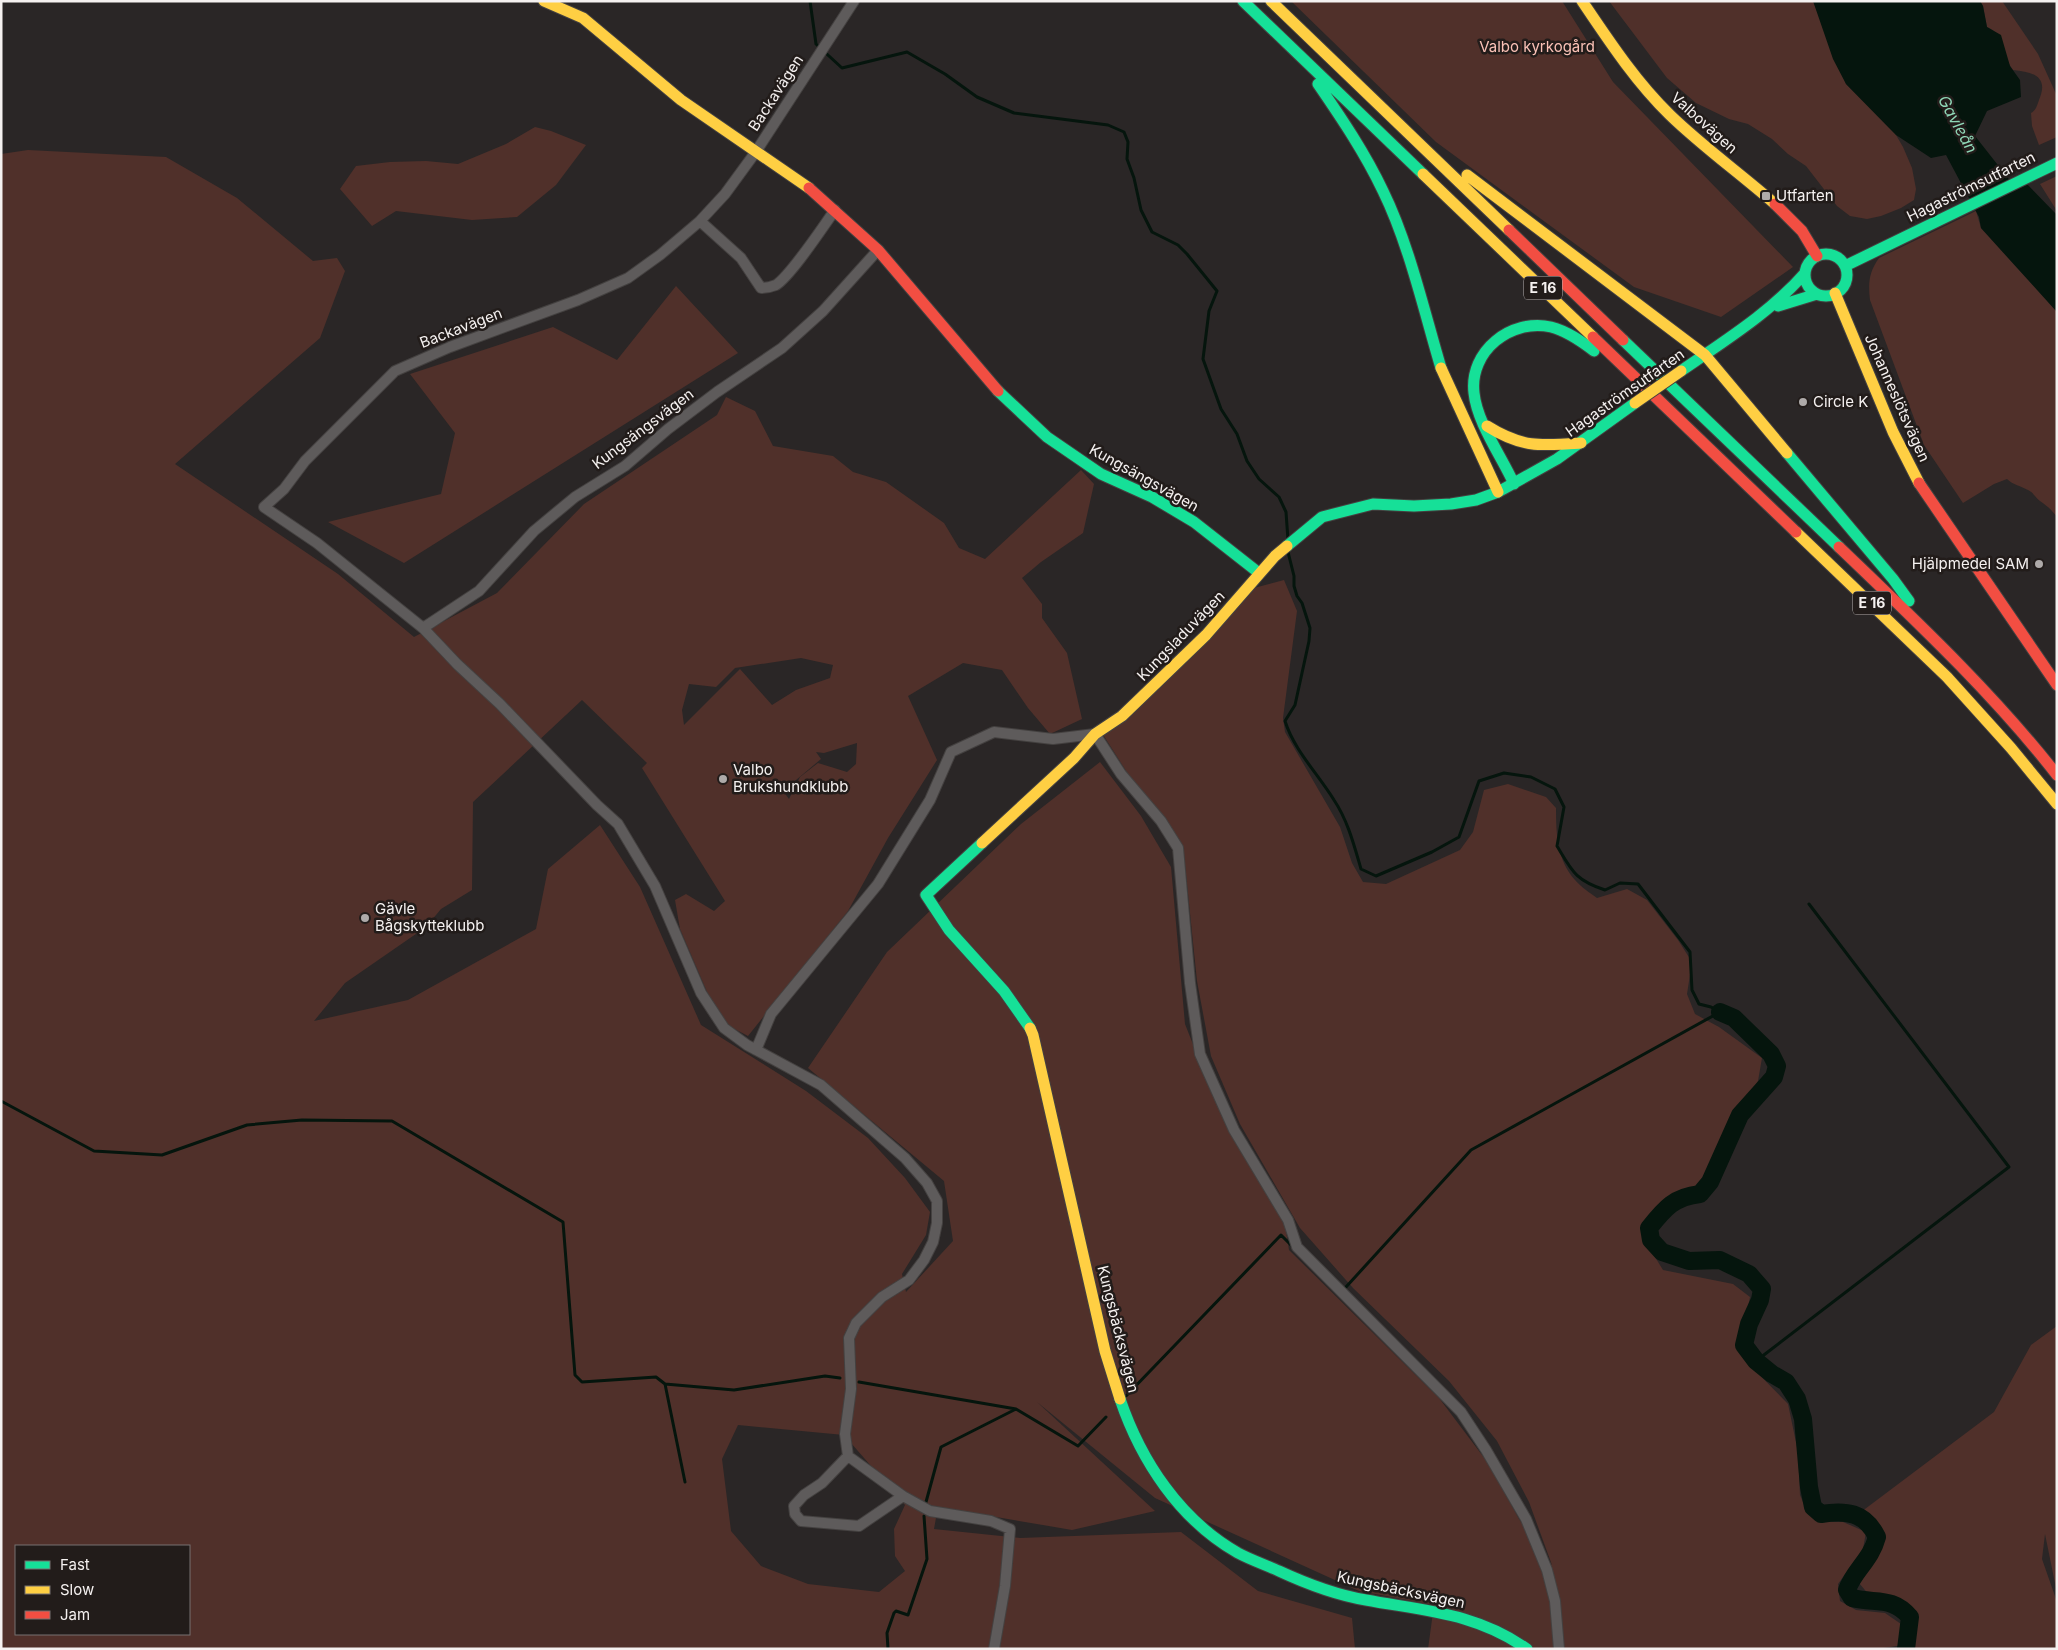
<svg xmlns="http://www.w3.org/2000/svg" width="2058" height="1650" font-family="Inter,sans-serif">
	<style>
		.green { fill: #50302a; fill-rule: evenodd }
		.water { fill: #05150d }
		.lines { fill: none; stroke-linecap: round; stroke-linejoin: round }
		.stream { stroke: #05150d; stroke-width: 3 }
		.river { stroke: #05150d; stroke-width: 18 }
		.street-casing { stroke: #444140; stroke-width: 12 }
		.fast-casing { stroke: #444140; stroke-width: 13 }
		.slow-casing { stroke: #444140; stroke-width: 13 }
		.jam-casing { stroke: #444140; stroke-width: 13 }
		.street { stroke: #5e5b5b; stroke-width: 10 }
		.fast { stroke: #16e098; stroke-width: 11 }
		.slow { stroke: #ffcf43; stroke-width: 11 }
		.jam { stroke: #f24e42; stroke-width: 11 }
		.slow-bridge-casing { stroke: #444140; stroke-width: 13; stroke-linecap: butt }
		.slow-bridge { stroke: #ffcf43; stroke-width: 11 }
		.poi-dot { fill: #aeaaa9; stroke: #221c1a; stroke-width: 2 }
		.labels { text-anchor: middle; stroke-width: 5; stroke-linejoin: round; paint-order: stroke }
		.shield { fill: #221c1a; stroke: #b6b1b0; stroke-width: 1 }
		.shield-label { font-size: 14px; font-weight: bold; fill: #f5f1f0 }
		.park-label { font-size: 15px; fill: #fac1b6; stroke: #221c1a }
		.street-label { font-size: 15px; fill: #f5f1f0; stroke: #221c1a }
		.poi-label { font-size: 15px; fill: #f5f1f0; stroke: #221c1a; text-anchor: start }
		.water-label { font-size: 16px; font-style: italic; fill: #8fd7b7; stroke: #221c1a }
	</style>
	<rect width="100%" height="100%" fill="#2a2626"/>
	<path class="green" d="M1291,1H1562L1613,82L1793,267L1721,317L1634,287L1436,142Z
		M1609,1H1813L1846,84L1896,135L1903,147L1912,168L1916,189L1914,200L1901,208L1881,216L1867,219L1850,216L1837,206L1806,166L1788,154L1772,139L1748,124L1729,119L1696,103L1667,78Z
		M1980,1H2002L2038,54L2057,96V137L2039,145L2032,126L2031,113C2036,110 2037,106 2039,100C2049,77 2034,72 2013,70C2002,56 2006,35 1987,27L1983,6Z
		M535,127L551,131L586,145L556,185L517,217L472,220L396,211L372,226L340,189L356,166L390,162L426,161L458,164L506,144Z
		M28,150L166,157L237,198L313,261L337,258L345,271L320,338L175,464L338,574L414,637L497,593L584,504L717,415L726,397L755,411L773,446L833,456L853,472L886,482L944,523L959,548L985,559L1081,470L1094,484L1083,533L1041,562L1022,578L1042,604V618L1067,653L1082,719L1050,734L1028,708L1002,670L963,663L908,696L937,760L888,838L848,911L748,1036L727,1025L707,992L680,929L675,900L686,894L714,911L725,901L642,768L647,763L582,700L473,802L472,890L441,909L426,927L345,983L314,1021L408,1000L536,929L548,869L600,825L640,887L701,1025L806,1091L868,1138L905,1178L930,1212L926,1235L902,1274L906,1292L953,1241L944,1181L808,1068L887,952L1021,824L1100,762L1141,816L1171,867L1185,1024L1198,1057L1285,1224L1289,1250L1439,1398L1488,1463L1519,1519L1552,1565L1529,1502L1497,1441L1449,1381L1353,1288L1300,1228L1240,1124L1211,1056L1197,981L1184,855L1166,819L1128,774L1102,733L1250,589L1284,580L1297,611L1283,718L1285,732L1340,827L1352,863L1363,882L1386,884L1460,850L1473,832L1484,790L1508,784L1546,797L1556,808C1556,834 1557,860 1575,880C1581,887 1590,893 1597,898L1627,889L1647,900L1678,940L1692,962L1687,994L1695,1014L1719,1027L1762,1058L1758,1081L1740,1110L1706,1182L1667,1203L1644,1225L1650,1249L1663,1270L1733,1284L1750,1297L1744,1327L1743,1358L1788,1404L1798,1452L1800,1495L1808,1514L1820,1522H1843L1866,1532L1863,1549L1838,1584L1840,1601L1856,1610L1885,1613L1901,1624L1903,1645L1878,1649H1428L1434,1605L1359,1591L1155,1498L1037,1402L1155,1511L1072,1530L938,1507L934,1529L1020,1538L1181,1532L1258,1591L1352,1618L1355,1649H1V154ZM801,658L833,665L830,678L796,690L772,705L740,669L684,725L682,710L689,684L716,687L735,668ZM857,743L856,764L847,772L818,763L800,777L789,799L783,791L821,759L816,752L824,753ZM738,1425L844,1435L905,1505L894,1529L895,1556L905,1571L879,1592L808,1584L761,1566L731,1531L722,1459ZM16,1546H189V1634H16Z
		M2057,176V211L2040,184Z
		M1976,211L1981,228L2057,312V517C2051,509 2047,506 2040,501C2035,497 2033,492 2028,490C2021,486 2013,485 2007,479L1994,484L1963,503L1924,445L1870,300C1868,283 1869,272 1879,258Z
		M676,286L738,353L404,563L328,522L441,494L455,433L410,374L553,327L617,360Z
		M2057,1326V1593L2045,1534L2042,1559L2057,1602V1649H1912L1916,1618C1903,1599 1892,1596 1870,1596L1859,1583C1873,1568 1881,1554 1884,1533L1876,1522L1861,1512L1994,1412L2031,1345Z"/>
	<path class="water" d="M1813,1H1980L1983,6L1987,27L2001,35L2010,66L2020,80L2021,97L1987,111L1975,136L2012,183L2022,179L2057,215V312L1981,228L1979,217L1946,155L1931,158L1896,135L1846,84L1833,59Z"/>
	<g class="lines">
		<path class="stream" d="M810,1L816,44L842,68L907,52L945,74L977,97L1014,113L1108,125L1124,132L1128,142L1127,159L1134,178L1141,210L1152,232L1178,245L1187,254L1217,291L1209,311L1203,359L1221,409L1237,434L1247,461L1259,479L1279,497L1286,512L1288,540
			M1288,552L1294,576V586L1297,596L1302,603L1310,628L1309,641L1295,705L1285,721C1294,750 1318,774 1334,800C1348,821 1354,845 1361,869L1376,876L1432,852L1459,837L1479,781L1504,773L1531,777L1555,789L1564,807L1557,846C1572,871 1575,880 1605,890L1620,883L1638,884L1690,952L1692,990L1699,1004L1711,1007L1720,1012L1471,1150L1346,1287
			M1,1101L94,1151L162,1155L247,1125L302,1120L392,1121L563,1222L575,1375L582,1382L656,1377L665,1384L734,1390L825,1376L840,1378
			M1756,1361L2009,1167L1809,904
			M859,1382L1016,1409L1078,1446L1106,1417
			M665,1384L685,1482
			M1126,1396L1281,1235L1294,1248
			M926,1502L941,1447L1016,1409
			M888,1649L887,1633L894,1613L896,1611L908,1615L927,1559L924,1516"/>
		<path class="river" d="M1720,1012L1734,1018L1771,1054L1777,1066L1774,1077L1740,1115L1710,1182L1700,1194C1674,1197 1665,1208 1649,1228L1651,1240L1662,1252L1689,1261L1720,1260L1749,1274L1762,1289L1760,1300L1749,1324L1744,1345L1756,1361L1772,1374L1786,1382L1797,1399L1803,1419L1809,1487L1813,1507L1821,1514C1846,1510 1865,1512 1877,1537C1871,1560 1854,1570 1847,1590L1852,1598C1876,1604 1892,1596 1910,1617L1906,1649"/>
		<defs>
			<path id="street" d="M854,1L755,153L725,194L700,221L660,255L628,278L578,300L450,347L395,371L305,461L284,489L264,507L317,543L423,628L457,664L500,704L597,805L618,824L655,886L701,993L724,1028L747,1045L821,1085L905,1158L927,1183L937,1201V1223L933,1242L924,1260L909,1280L882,1297L856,1323L849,1338L851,1389L845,1434L848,1456L903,1496L930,1511L991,1521L1010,1529L1005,1586L994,1649
				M700,221L741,258L761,288C766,288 771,287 776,285C792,274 822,228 835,210
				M423,628L479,591L534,531L575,497L625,466L668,429L717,392L782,348L823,311L878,250
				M756,1050L771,1014L878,884L930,800L951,752L994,732L1053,739L1095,734L1121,774L1161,821L1178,848L1190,983L1200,1054L1234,1130L1288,1220L1297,1247L1461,1412L1486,1450L1526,1519L1547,1570L1555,1601L1559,1649
				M848,1456L822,1483L804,1495L794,1506L795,1514L801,1521L859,1526L903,1496"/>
			<path id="fast" d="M1243,1L1423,174
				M1318,84C1342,119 1365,153 1383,191C1409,244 1424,311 1441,368
				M1805 275a21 21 0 1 1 42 0a21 21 0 1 1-42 0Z
				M1845,266L2057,163
				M1778,306L1817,294
				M1623,340L1839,547
				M1681,371C1724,341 1770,313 1805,273
				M998,391L1047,437L1101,474L1152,497L1194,522L1259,573
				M1787,453L1893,579L1909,601
				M1514,484C1502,457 1477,423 1474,393C1469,351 1511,318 1551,327C1567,331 1581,341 1594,351
				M1287,546L1322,517L1373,504L1414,506L1451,504L1476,500L1498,492L1557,459L1635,403
				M982,843L926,895L949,930L1004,991L1030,1028
				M1120,1399C1141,1461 1180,1520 1238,1553C1251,1560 1266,1565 1279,1571C1307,1584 1336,1595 1366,1600C1425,1611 1476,1613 1527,1649"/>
			<path id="slow" d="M544,1L583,18L681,100L809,188
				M1271,1L1509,230
				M1582,1C1609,41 1636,82 1670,115C1703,147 1741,174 1775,204
				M1423,174L1593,337
				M1467,175L1705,355L1787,453
				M1835,293L1893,432L1919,483
				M1441,368L1498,492
				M1487,426C1522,448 1541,446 1581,443
				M1796,532L1947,677L2011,748L2057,804
				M982,843L1074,758L1095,734L1122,716L1206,635L1275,556L1287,546
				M1030,1028L1033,1035L1105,1351L1120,1399"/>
			<path id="jam" d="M809,188L878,250L998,391
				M1775,204L1802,231L1817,256
				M1509,230L1623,340
				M1593,337L1796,532
				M1919,483L2057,685
				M1839,547C1915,620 1992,692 2057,775"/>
		</defs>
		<use href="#street" class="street-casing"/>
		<use href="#fast" class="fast-casing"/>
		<use href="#slow" class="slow-casing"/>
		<use href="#jam" class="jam-casing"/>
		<use href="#street" class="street"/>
		<use href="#fast" class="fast"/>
		<use href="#slow" class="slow"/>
		<use href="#jam" class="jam"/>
		<defs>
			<path id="slow-bridge" d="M1635,403L1681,371"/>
		</defs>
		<use href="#slow-bridge" class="slow-bridge-casing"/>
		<use href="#slow-bridge" class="slow-bridge"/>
	</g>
	<g class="poi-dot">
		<rect x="1761" y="191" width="10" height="10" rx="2.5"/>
		<circle cx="1803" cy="402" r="5"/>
		<circle cx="2039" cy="564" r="5"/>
		<circle cx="723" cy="779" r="5"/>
		<circle cx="365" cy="918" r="5"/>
	</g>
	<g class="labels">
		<g class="shield">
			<rect x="1524" y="276.5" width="38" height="23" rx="4"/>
			<rect x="1853" y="591.5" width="38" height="23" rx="4"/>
		</g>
		<g class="shield-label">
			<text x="1543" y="293">E 16</text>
			<text x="1872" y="608">E 16</text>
		</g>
		<g class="park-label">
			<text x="1537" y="52">Valbo kyrkogård</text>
		</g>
		<g class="street-label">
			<text transform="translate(776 93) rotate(-57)" y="5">Backavägen</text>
			<text transform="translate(1704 123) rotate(42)" y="5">Valbovägen</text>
			<text transform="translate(1971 187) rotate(-26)" y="5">Hagaströmsutfarten</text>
			<text transform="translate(461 328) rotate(-21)" y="5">Backavägen</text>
			<text transform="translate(1625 393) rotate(-35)" y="5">Hagaströmsutfarten</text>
			<text transform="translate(1897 398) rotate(66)" y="5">Johanneslötsvägen</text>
			<text transform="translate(643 429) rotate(-37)" y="5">Kungsängsvägen</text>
			<text transform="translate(1144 478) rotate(29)" y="5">Kungsängsvägen</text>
			<text transform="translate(1181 636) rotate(-46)" y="5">Kungsladuvägen</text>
			<text transform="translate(1118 1329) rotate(76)" y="5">Kungsbäcksvägen</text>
			<text transform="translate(1401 1590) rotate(12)" y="5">Kungsbäcksvägen</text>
		</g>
		<g class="poi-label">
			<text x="1776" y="201">Utfarten</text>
			<text x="1813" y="407">Circle K</text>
			<text x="2029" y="569" text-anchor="end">Hjälpmedel SAM</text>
			<text x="733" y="775">Valbo<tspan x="733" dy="17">Brukshundklubb</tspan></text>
			<text x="375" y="914">Gävle<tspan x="375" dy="17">Bågskytteklubb</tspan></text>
		</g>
		<g class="water-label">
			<text transform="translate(1958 124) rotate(61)" y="6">Gavleån</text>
		</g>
	</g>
	<rect width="2058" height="1650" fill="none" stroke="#f5f1f0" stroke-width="5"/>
	<rect x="15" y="1545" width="175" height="90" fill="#221c1a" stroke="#767170"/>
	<rect x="25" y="1561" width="25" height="8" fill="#16e098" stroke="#767170"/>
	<text x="60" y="1570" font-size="15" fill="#f5f1f0">Fast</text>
	<rect x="25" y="1586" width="25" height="8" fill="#ffcf43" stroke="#767170"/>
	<text x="60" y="1595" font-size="15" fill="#f5f1f0">Slow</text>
	<rect x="25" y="1611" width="25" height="8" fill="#f24e42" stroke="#767170"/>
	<text x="60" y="1620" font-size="15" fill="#f5f1f0">Jam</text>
</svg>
